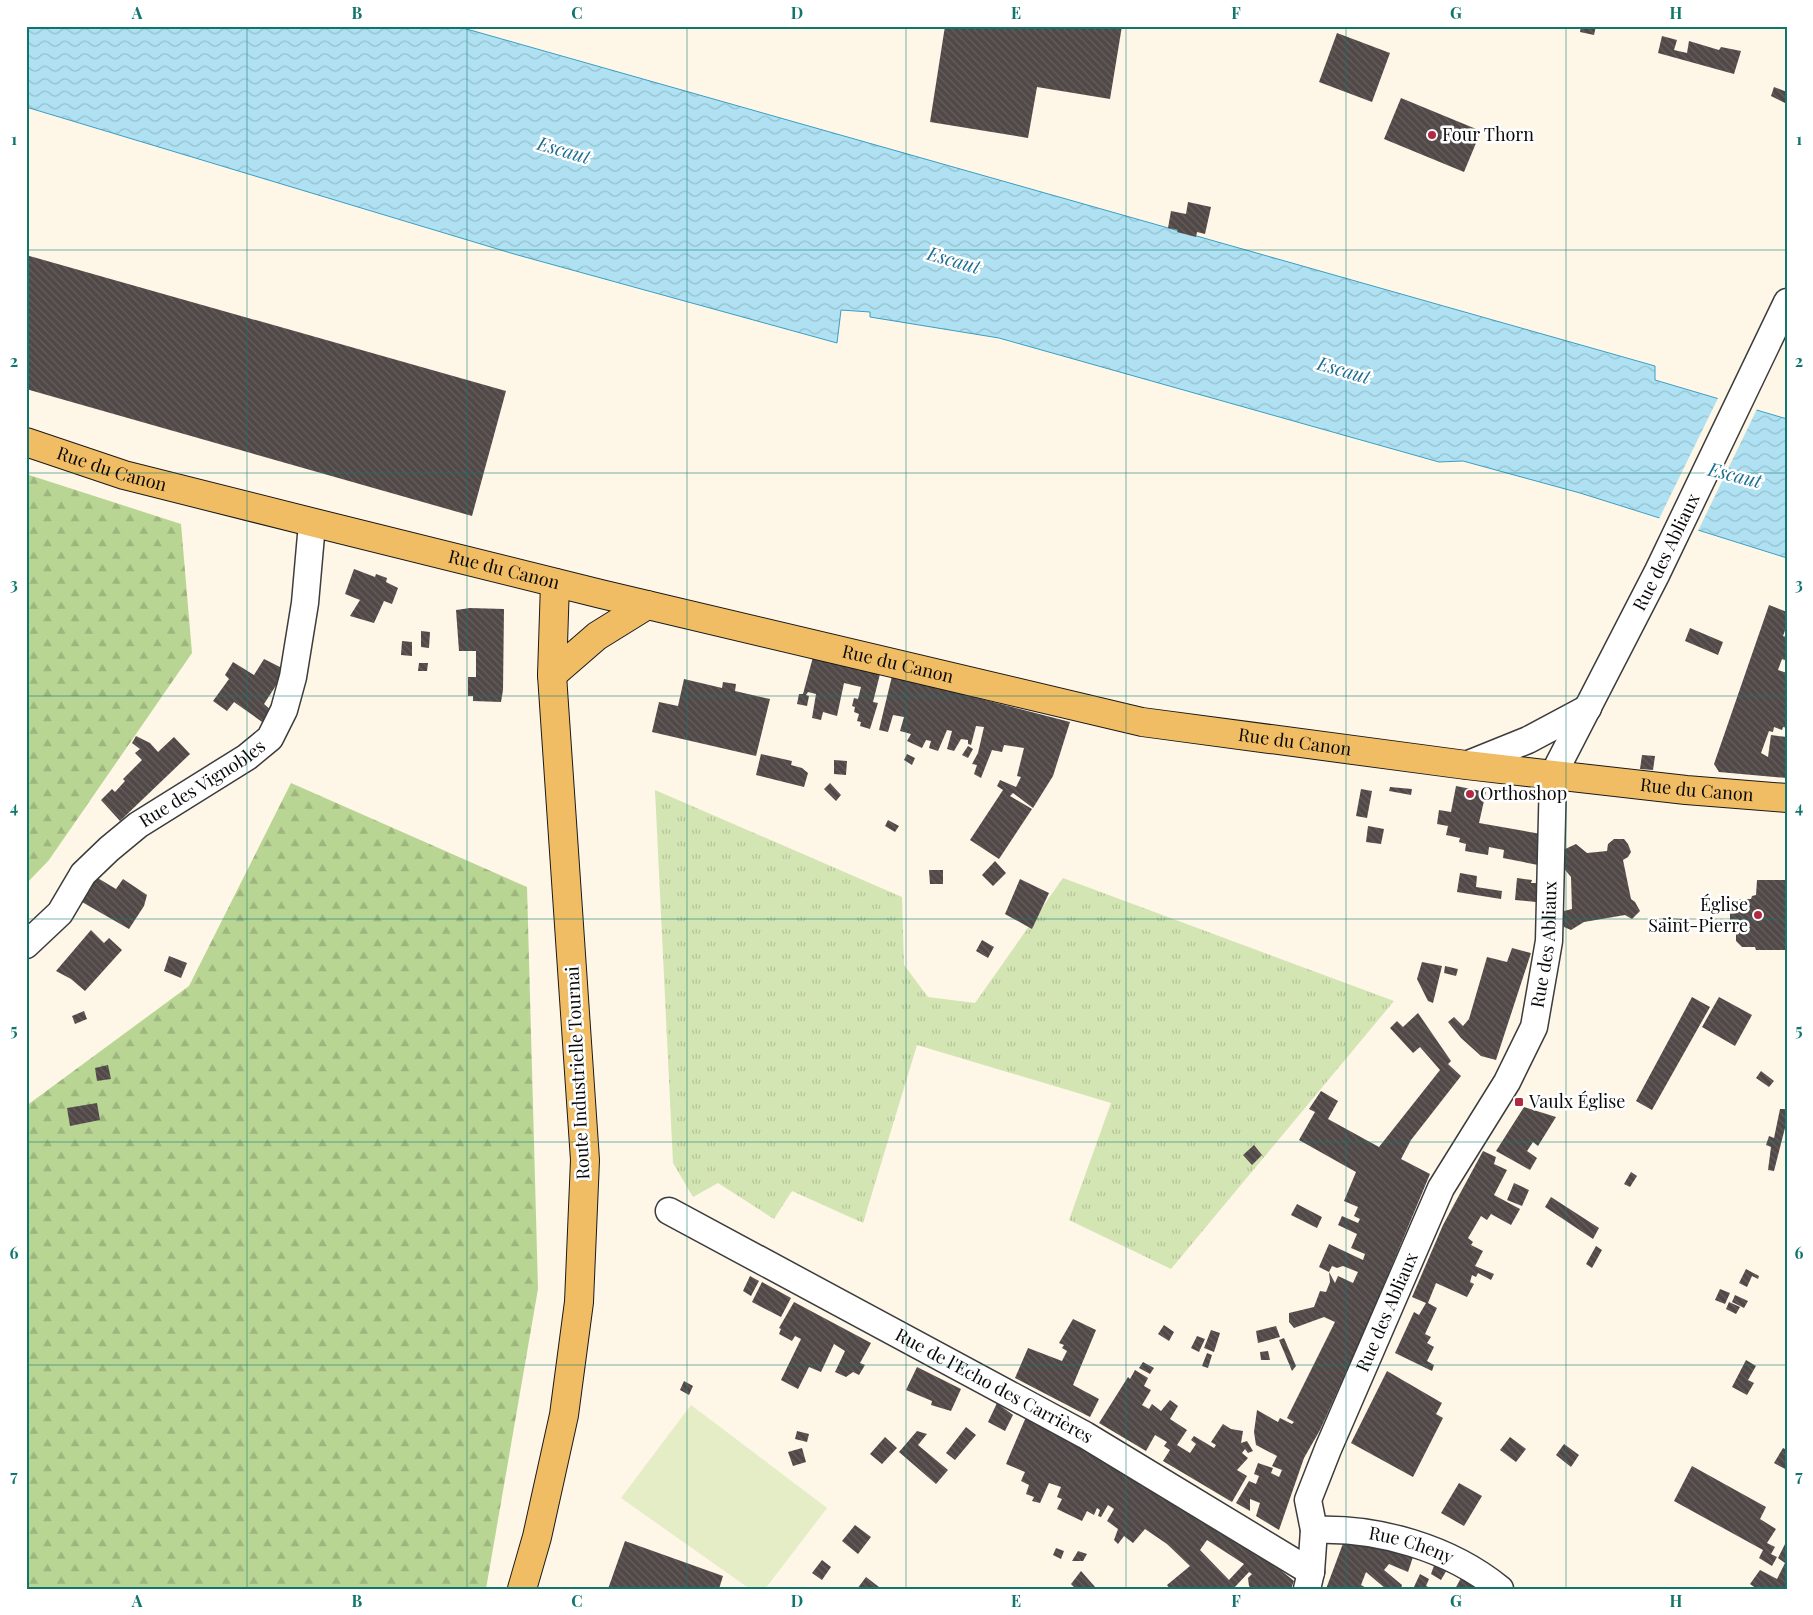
<svg xmlns="http://www.w3.org/2000/svg" width="1813" height="1615" font-family="'Playfair Display',serif">
	<style>
		.grass { fill: url(#grass-tufts) }
		.forest { fill: url(#forest-firs) }
		.pitch { fill: #e4edc5 }
		.water { fill: url(#water-waves); stroke: #3a9fc5 }
		.pier { fill: #fef6e7 }
		.building { fill: url(#building-back-hatch); fill-rule: evenodd }
		.lines { fill: none; stroke-linecap: round; stroke-linejoin: round }
		.minor-casing { stroke: #3c3c3c; stroke-width: 29 }
		.major-casing { stroke: #1a1a1a; stroke-width: 30 }
		.minor { stroke: #fff; stroke-width: 26 }
		.major { stroke: #f1bd64; stroke-width: 28 }
		.grid { fill: none; stroke: #0f766e; stroke-width: 1; stroke-opacity: 0.55 }
		.poi-dot { fill: #b02a42; stroke: #fff; stroke-width: 2 }
		.labels { text-anchor: middle; stroke-width: 5; stroke-linejoin: round; paint-order: stroke }
		.poi-label { font-size: 18px; fill: #090909; stroke: #fff; text-anchor: start }
		.street-label { font-size: 18px; fill: #090909; stroke: #fff }
		.water-label { font-size: 19px; font-style: italic; fill: #1b6e93; stroke: #fff }
		.neatline { fill: none; stroke: #0f766e; stroke-width: 2 }
		.grid-label { font-size: 16px; text-anchor: middle; font-weight: bold; fill: #0f766e }
	</style>
	<defs>
		<pattern id="grass-tufts" width="24" height="20" patternUnits="userSpaceOnUse" patternTransform="scale(1.25)"><rect width="24" height="20" fill="#d4e5b4"/><path d="M3 7l-1-3M5 7V3M7 7l1-3M15 17l-1-3M17 17v-4M19 17l1-3" fill="none" stroke="#b5c399"/></pattern>
		<pattern id="forest-firs" width="22" height="20" patternUnits="userSpaceOnUse" patternTransform="scale(1.25)"><rect width="22" height="20" fill="#b9d594"/><path d="M5 1l3.5 6h-7zM16 11l3.5 6h-7z" fill="#9eb67e"/></pattern>
		<pattern id="water-waves" width="16" height="10" patternUnits="userSpaceOnUse" patternTransform="scale(1.25)"><rect width="16" height="10" fill="#afe1f2"/><path d="M0 5q4-4 8 0t8 0" fill="none" stroke="#95c0ce"/></pattern>
		<pattern id="building-back-hatch" width="6" height="6" patternUnits="userSpaceOnUse" patternTransform="scale(1.25)"><rect width="6" height="6" fill="#514947"/><path d="M-1 5l2 2M0 0l6 6M5-1l2 2" fill="none" stroke="#655f5d"/></pattern>
	</defs>
	<rect width="100%" height="100%" fill="#fef6e7"/>
	<path class="grass" d="M655,790L902,897L904,965L928,997L975,1003L1063,878L1394,1001L1171,1269L1069,1220L1111,1103L917,1045L863,1223L792,1191L774,1219L718,1183L693,1197L673,1163Z"/>
	<path class="forest" d="M26,474L181,524L192,653L49,860L26,884Z
		M291,783L527,887L538,1289L486,1589L26,1588V1106L189,986Z"/>
	<path class="pitch" d="M691,1405L827,1508L765,1589H750L621,1498Z"/>
	<path class="water" d="M26,26H456L1655,366V380L1787,419V558L1580,493L1463,461L1439,462L999,338L870,317V312L841,310L837,343L514,254L26,107Z"/>
	<path class="pier" d="M1719,396L1758,407L1697,533L1658,521Z"/>
	<path class="building" d="M945,26H1122L1110,99L1037,87L1028,138L930,122Z
		M1581,26H1596L1594,35L1580,32Z
		M1337,33L1390,53L1372,102L1319,82Z
		M1662,36L1677,40L1674,50L1687,53L1689,41L1719,50L1721,47L1741,51L1734,74L1658,53Z
		M1774,87L1787,92V104L1771,96Z
		M1401,98L1481,131L1464,172L1384,139Z
		M1188,202L1211,207L1205,234L1197,232L1196,237L1177,232L1178,230L1168,228L1171,211L1186,214Z
		M26,255L506,391L472,516L26,389Z
		M354,569L375,577L376,574L387,578L386,582L398,588L392,604L384,601L374,623L350,616L360,600L345,594Z
		M1769,605L1787,612V625L1783,636L1787,637V661L1782,659L1778,670L1787,673V728L1783,727L1782,730L1774,727L1773,732L1769,731L1761,753L1768,757L1771,735L1787,737V778L1719,772L1714,764Z
		M470,608L504,609L503,690L501,702L473,701V696H468V677H476V651H459L456,610Z
		M1690,628L1723,642L1718,655L1685,641Z
		M421,631L430,632L429,648L421,647Z
		M402,641L412,642V656L401,655Z
		M813,657L880,674L873,702L878,703L870,729L860,726L861,722L857,721L859,714L854,712L855,707L852,706L854,698L858,699L861,687L844,683L837,716L823,712L821,720L812,718L816,694L808,692L806,695L809,696L807,706L797,704L799,694H803Z
		M264,659L286,670L264,704L274,713L265,724L234,702L227,711L213,701L229,679L225,675L233,662L254,675Z
		M419,663H428L427,671H418Z
		M892,676L1070,722L1053,776L1033,808L1013,793L1010,796L1032,809L999,859L970,840L1003,790L997,786L1000,780L1016,787L1021,777L1017,776L1024,748L1004,745L1002,752L992,750L981,778L974,774L977,765L972,764L978,753L984,727L976,726L971,745L968,744V740L961,739L954,751L947,749L952,731L947,730L938,751L929,748L931,741L926,740L922,748L907,741L911,734L900,731L904,717L893,715L888,732L879,730Z
		M684,679L722,688L723,682L736,684L735,691L770,699L756,756L652,732L659,702L678,706Z
		M136,736L150,743L158,752L174,737L190,754L120,821L101,800L112,789L115,792L125,781L123,779L142,760L135,753L140,749L132,743Z
		M968,746L973,749L968,758L962,755Z
		M761,754L792,761L791,765L802,768L808,773L804,787L756,775Z
		M907,754L915,758L912,765L904,760Z
		M1642,755L1655,756L1653,770L1640,769Z
		M834,760L847,761L846,775L834,774Z
		M830,783L841,795L836,801L824,789Z
		M1456,786L1486,792L1479,823L1541,834L1538,865L1503,858L1504,850L1489,847L1488,855L1465,851L1466,844L1459,842L1460,838L1446,835L1448,826L1437,824L1439,810L1451,812Z
		M1390,787L1412,789L1411,795L1389,791Z
		M1361,789L1372,791L1367,818L1356,816Z
		M888,820L899,826L895,832L885,826Z
		M1368,826L1384,829L1381,844L1366,842Z
		M1614,839H1624L1628,844L1631,852L1628,857L1623,860L1631,899L1635,902L1640,911L1632,919L1625,915L1584,922L1571,930L1564,927L1561,915L1564,911L1572,909L1571,877L1562,866L1563,850L1576,844L1587,853L1607,851L1608,844Z
		M995,861L1006,873L993,886L982,875Z
		M929,870H943V884H930Z
		M1460,873L1477,876L1476,887L1502,891L1501,899L1457,892Z
		M96,877L116,889L123,879L147,895L144,906L129,929L82,902Z
		M1517,878L1532,880L1531,883H1537L1536,902L1515,900Z
		M1020,879L1049,893L1032,929L1005,914Z
		M1757,880H1787V950H1756L1755,947H1742L1736,941V932L1738,930L1730,921V908L1739,899H1751L1752,896L1756,895Z
		M1663,918L1682,919L1681,929L1662,927Z
		M91,930L104,943L109,938L122,950L85,991L71,979L56,971Z
		M982,940L994,947L988,958L976,951Z
		M1512,948L1531,953L1496,1060L1481,1056L1461,1038L1448,1022L1454,1017L1463,1026L1469,1019L1487,957L1507,962Z
		M169,956L187,963L181,978L164,971Z
		M1422,962L1442,966L1433,1003L1428,1001L1417,979Z
		M1445,966L1458,969L1456,976L1444,973Z
		M1692,997L1710,1007L1652,1110L1636,1101Z
		M1719,997L1752,1015L1735,1046L1702,1027Z
		M84,1011L87,1019L75,1024L72,1016Z
		M1418,1013L1451,1061L1448,1064L1461,1076L1411,1140L1401,1159L1430,1174L1368,1323L1320,1430L1304,1458L1279,1530L1256,1516L1260,1503L1250,1499V1511L1236,1503L1249,1481L1256,1484L1259,1476L1254,1474L1258,1463L1273,1468L1271,1473L1279,1477L1282,1470L1272,1466L1277,1456L1256,1445L1254,1432L1257,1410L1278,1422L1280,1418L1292,1424L1294,1422L1287,1418L1335,1322L1324,1317L1294,1328L1289,1322V1313L1314,1307L1320,1291L1326,1292L1330,1282L1329,1272L1335,1283L1338,1276L1353,1283L1358,1272L1343,1266L1337,1268L1332,1266L1329,1272L1319,1267L1329,1244L1363,1260L1365,1254L1351,1248L1357,1234L1338,1225L1342,1216L1358,1223L1360,1219L1354,1216L1358,1207L1344,1201L1356,1172L1299,1140L1315,1112L1309,1109L1321,1091L1338,1101L1328,1119L1379,1147L1440,1070L1420,1047L1413,1053L1390,1028L1397,1021L1403,1027Z
		M108,1065L111,1079L97,1081L95,1068Z
		M1761,1071L1774,1081L1769,1087L1756,1078Z
		M97,1103L100,1120L70,1126L67,1108Z
		M1524,1107L1556,1117L1538,1146L1533,1142L1527,1151L1537,1158L1530,1170L1496,1151Z
		M1780,1109H1787L1785,1128L1774,1171L1768,1170L1771,1147L1766,1145L1769,1136L1774,1138Z
		M1254,1145L1262,1155L1252,1165L1243,1155Z
		M1483,1151L1496,1157L1494,1164L1507,1170L1494,1195L1520,1209L1511,1225L1491,1214L1487,1220L1481,1216L1468,1238L1473,1242L1471,1245L1483,1251L1475,1266L1494,1274L1491,1280L1478,1273L1476,1277L1472,1275L1470,1282L1474,1284L1467,1297L1436,1283L1428,1303L1437,1308L1425,1334L1431,1337L1427,1343L1434,1347L1427,1361L1434,1365L1432,1371L1395,1353L1414,1312L1419,1315L1426,1303L1412,1297L1443,1225Z
		M1631,1172L1637,1176L1630,1187L1624,1184Z
		M1514,1183L1529,1190L1522,1206L1507,1200Z
		M1551,1197L1599,1228L1593,1239L1545,1207Z
		M1297,1204L1322,1217L1317,1228L1291,1215Z
		M1596,1246L1602,1250L1592,1268L1586,1264Z
		M1746,1269L1759,1276L1758,1279L1752,1276L1747,1287L1739,1283Z
		M750,1276L759,1281L751,1296L743,1291Z
		M762,1282L791,1298L781,1317L752,1302Z
		M1720,1289L1730,1293L1725,1304L1715,1300Z
		M1735,1295L1748,1301L1744,1308L1732,1302Z
		M794,1302L871,1343L860,1363L865,1365L859,1375L853,1372L846,1377L835,1372L845,1351L834,1344L821,1372L809,1367L798,1389L781,1380L801,1339L795,1336L792,1341L779,1334L781,1329L779,1328Z
		M1729,1302L1740,1307L1736,1314L1726,1309Z
		M1073,1319L1096,1330L1073,1385L1099,1399L1090,1417L1015,1378L1028,1348L1062,1361L1067,1351L1062,1348L1064,1345L1059,1343Z
		M1164,1325L1174,1332L1169,1341L1158,1334Z
		M1276,1326L1280,1337L1258,1343L1256,1331Z
		M1211,1330L1220,1333L1214,1352L1204,1348Z
		M1197,1336L1205,1339L1199,1352L1191,1348Z
		M1284,1338L1296,1366L1292,1371L1279,1340Z
		M1268,1351L1270,1360H1261L1260,1352Z
		M1207,1353L1212,1355L1208,1368L1202,1366Z
		M1746,1360L1756,1366L1748,1380L1754,1383L1747,1395L1732,1387Z
		M1143,1362L1154,1368L1150,1374L1139,1368Z
		M917,1367L961,1389L951,1411L931,1405L932,1401L906,1390Z
		M1135,1370L1148,1378L1144,1386L1151,1390L1142,1405L1149,1409L1152,1404L1161,1411L1170,1400L1178,1406L1170,1419L1187,1430L1177,1445L1190,1453L1196,1444L1191,1440L1194,1436L1214,1448L1216,1445L1211,1442L1223,1424L1231,1429L1243,1431L1241,1443L1247,1441L1253,1451L1248,1453L1245,1449L1242,1453L1248,1458L1237,1470L1247,1476L1232,1502L1163,1461L1170,1450L1164,1446L1167,1442L1155,1435L1146,1451L1099,1423L1128,1377L1130,1379Z
		M1387,1371L1442,1403L1436,1414L1443,1418L1413,1477L1351,1443Z
		M684,1381L693,1386L689,1395L680,1390Z
		M997,1403L1013,1415L1005,1431L988,1422Z
		M1026,1417L1046,1426L1256,1550L1294,1581L1291,1589H1252L1249,1586L1248,1578L1252,1574L1249,1572L1233,1589H1170L1167,1585L1190,1566L1167,1544L1145,1529L1133,1543L1124,1536L1118,1544L1114,1540L1118,1529L1107,1521L1114,1509L1108,1505L1101,1517L1098,1516L1100,1510L1097,1508L1094,1515L1087,1511L1082,1521L1057,1509L1062,1499L1057,1497L1061,1487L1049,1483L1040,1503L1032,1501L1034,1497L1026,1494L1029,1485L1021,1481L1025,1472L1006,1464ZM1207,1540L1244,1564L1229,1580L1200,1550Z
		M966,1427L976,1435L955,1460L946,1453Z
		M797,1431L809,1434L807,1442L795,1439Z
		M917,1431L927,1434L918,1445L948,1470L936,1484L899,1452Z
		M885,1437L897,1448L882,1464L870,1454Z
		M1510,1437L1526,1449L1516,1462L1500,1450Z
		M1564,1444L1579,1455L1571,1467L1556,1455Z
		M802,1448L806,1462L793,1466L788,1452Z
		M1783,1448L1787,1450V1470L1774,1463Z
		M1692,1466L1766,1507L1760,1519L1776,1529L1767,1543L1775,1547L1771,1554L1777,1557L1772,1566L1759,1558L1763,1550L1674,1501Z
		M1459,1483L1482,1496L1464,1526L1441,1513Z
		M855,1525L871,1537L858,1554L842,1541Z
		M1345,1538L1415,1551L1408,1572L1389,1564L1384,1570L1402,1585L1401,1589H1386L1366,1572L1361,1585L1368,1589H1326Z
		M1787,1540V1589H1757L1750,1584L1760,1570L1777,1579L1785,1563L1778,1558Z
		M625,1541L723,1576L719,1589H608Z
		M1056,1548L1064,1551L1061,1559L1053,1555Z
		M1078,1551L1087,1554L1083,1561H1072Z
		M822,1560L831,1567L822,1580L812,1573Z
		M1436,1560L1448,1568L1441,1580L1431,1574Z
		M1081,1571L1096,1588L1095,1589H1076L1071,1584Z
		M1420,1574L1429,1579L1426,1586L1433,1589H1413Z
		M866,1577L879,1587L877,1589H857Z
		M1461,1578L1477,1589H1455Z"/>
	<g class="lines">
		<defs>
			<g id="minor">
				<path d="M1466,765L1528,740L1588,708"/>
				<path id="s1" d="M26,945L60,913L83,874L109,849L138,825L247,757L270,738L284,710L293,677L305,603L311,535L315,523"/>
				<path id="s2" d="M669,1211L1085,1435L1311,1572"/>
				<path id="s3" d="M1314,1530C1377,1527 1450,1548 1500,1589"/>
				<path id="s4" d="M1307,1589L1311,1572L1314,1530L1308,1500L1328,1449L1441,1188L1507,1082L1534,1027L1549,941L1553,775L1657,573L1787,302"/>
			</g>
			<g id="major">
				<path id="s5" d="M26,442L124,475L315,523L601,594L1142,722L1466,765L1686,790L1787,798"/>
				<path d="M552,675L597,636L647,605"/>
				<path d="M522,1589L537,1537L564,1415L579,1302L585,1160L552,675L555,583"/>
			</g>
		</defs>
		<use href="#minor" class="minor-casing"/>
		<use href="#major" class="major-casing"/>
		<use href="#minor" class="minor"/>
		<use href="#major" class="major"/>
	</g>
	<path class="grid" d="M247,26V1589M467,26V1589M687,26V1589M906,26V1589M1126,26V1589M1346,26V1589M1566,26V1589M26,250H1787M26,473H1787M26,696H1787M26,919H1787M26,1142H1787M26,1365H1787"/>
	<g class="poi-dot">
		<circle cx="1432" cy="135" r="5"/>
		<circle cx="1470" cy="794" r="5"/>
		<circle cx="1758" cy="915" r="5"/>
		<rect x="1514" y="1097" width="10" height="10" rx="2.5"/>
	</g>
	<g class="labels">
		<g class="poi-label">
			<text x="1442" y="141">Four Thorn</text>
			<text x="1480" y="800">Orthoshop</text>
			<text x="1748" y="911" text-anchor="end">Église<tspan x="1748" dy="21">Saint-Pierre</tspan></text>
			<text x="1529" y="1108">Vaulx Église</text>
		</g>
		<g class="street-label">
			<text dy="6" stroke="none"><textPath href="#s5" startOffset="90">Rue du Canon</textPath></text>
			<text dy="6" stroke="none"><textPath href="#s4" startOffset="1119">Rue des Abliaux</textPath></text>
			<text dy="6" stroke="none"><textPath href="#s5" startOffset="495">Rue du Canon</textPath></text>
			<text dy="6" stroke="none"><textPath href="#s5" startOffset="900">Rue du Canon</textPath></text>
			<text dy="6" stroke="none"><textPath href="#s5" startOffset="1305">Rue du Canon</textPath></text>
			<text dy="6" stroke="none"><textPath href="#s1" startOffset="242">Rue des Vignobles</textPath></text>
			<text dy="6" stroke="none"><textPath href="#s5" startOffset="1710">Rue du Canon</textPath></text>
			<text dy="6" stroke="none"><textPath href="#s4" startOffset="699">Rue des Abliaux</textPath></text>
			<text transform="translate(578 1073) rotate(-93)" y="6">Route Industrielle Tournai</text>
			<text dy="6" stroke="none"><textPath href="#s4" startOffset="294">Rue des Abliaux</textPath></text>
			<text dy="6" stroke="none"><textPath href="#s2" startOffset="369">Rue de l'Echo des Carrières</textPath></text>
			<text dy="6" stroke="none"><textPath href="#s3" startOffset="99">Rue Cheny</textPath></text>
		</g>
		<g class="water-label">
			<text transform="translate(564 150) rotate(16)" y="7">Escaut</text>
			<text transform="translate(954 260) rotate(16)" y="7">Escaut</text>
			<text transform="translate(1344 370) rotate(16)" y="7">Escaut</text>
			<text transform="translate(1735 475) rotate(14)" y="7">Escaut</text>
		</g>
	</g>
	<rect width="1813" height="1615" fill="none" stroke="#ffffff" stroke-width="55"/>
	<rect x="28" y="28" width="1758" height="1560" class="neatline"/>
	<g class="grid-label">
		<text x="137" y="19">A</text>
		<text x="357" y="19">B</text>
		<text x="577" y="19">C</text>
		<text x="797" y="19">D</text>
		<text x="1016" y="19">E</text>
		<text x="1236" y="19">F</text>
		<text x="1456" y="19">G</text>
		<text x="1676" y="19">H</text>
		<text x="14" y="145">1</text>
		<text x="1799" y="145">1</text>
		<text x="14" y="367">2</text>
		<text x="1799" y="367">2</text>
		<text x="14" y="590">3</text>
		<text x="1799" y="590">3</text>
		<text x="14" y="813">4</text>
		<text x="1799" y="813">4</text>
		<text x="14" y="1036">5</text>
		<text x="1799" y="1036">5</text>
		<text x="14" y="1259">6</text>
		<text x="1799" y="1259">6</text>
		<text x="14" y="1482">7</text>
		<text x="1799" y="1482">7</text>
		<text x="137" y="1607">A</text>
		<text x="357" y="1607">B</text>
		<text x="577" y="1607">C</text>
		<text x="797" y="1607">D</text>
		<text x="1016" y="1607">E</text>
		<text x="1236" y="1607">F</text>
		<text x="1456" y="1607">G</text>
		<text x="1676" y="1607">H</text>
	</g>
</svg>
